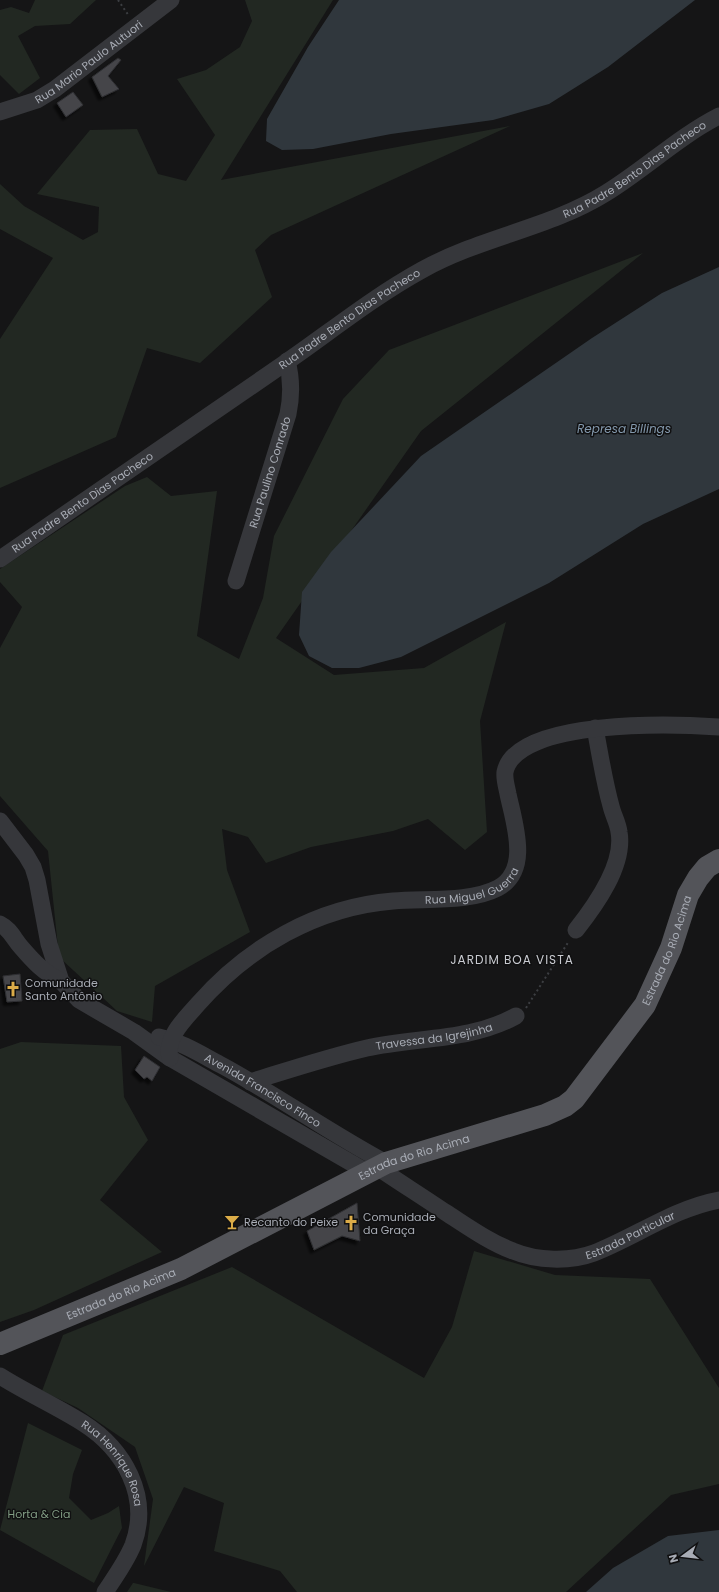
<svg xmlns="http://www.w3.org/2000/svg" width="719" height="1592" font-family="Poppins,sans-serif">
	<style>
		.green { fill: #222822 }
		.water { fill: #30373d }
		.building { fill: #444549; stroke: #2f2f32; filter: url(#shadow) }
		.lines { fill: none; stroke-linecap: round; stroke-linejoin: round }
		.path { stroke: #3c3e42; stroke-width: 2; stroke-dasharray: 2 3; stroke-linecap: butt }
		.minor { stroke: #36373b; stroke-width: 17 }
		.major { stroke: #535459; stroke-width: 22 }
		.labels { text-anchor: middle; stroke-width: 3; stroke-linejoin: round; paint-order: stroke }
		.street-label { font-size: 11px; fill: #a8acb5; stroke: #101011 }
		.poi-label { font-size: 11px; fill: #a8acb5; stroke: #101011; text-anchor: start }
		.park-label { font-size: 11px; fill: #829d84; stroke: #101011 }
		.water-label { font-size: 12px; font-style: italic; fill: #8398ac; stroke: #101011 }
		.neighbourhood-label { font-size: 12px; letter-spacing: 1px; fill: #c9cbd1; stroke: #101011 }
	</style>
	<defs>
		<filter id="shadow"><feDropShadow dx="-3.5" dy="3.5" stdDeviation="1" flood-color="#0009"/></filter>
	</defs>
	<rect width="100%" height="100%" fill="#151516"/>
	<path class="green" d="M35,0H96L70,24L35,26L18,36L40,78L19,94L0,75V10L11,7L29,13Z
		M245,0H333L221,180L510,126L271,235L255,250L272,297L200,363L147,348L116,437L0,488V339L53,258L0,229V184L24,206L83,240L98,232L99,207L37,194L90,130L137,129L158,174L186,181L215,135L177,79L206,70L240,47L252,21Z
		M643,253L421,431L276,638L334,675L424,668L506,622L480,721L487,832L465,850L428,819L393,831L311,847L266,863L248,837L222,829L227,870L250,932L155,986L152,1022L117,1011L59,957L48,851L0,796V648L22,607L0,582V569L125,486L147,477L171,496L217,491L197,636L239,659L263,598L274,536L343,399L389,350Z
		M21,1042L121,1046L124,1097L148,1140L100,1200L162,1252L34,1310L0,1322V1049Z
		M474,1251L555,1275L650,1279L719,1388V1484L671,1495L566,1592H297L280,1571L214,1551L224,1503L184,1487L144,1566L153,1499L135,1447L78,1408L42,1391L63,1335L232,1267L424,1378L452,1327Z
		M28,1423L82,1450L73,1474L69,1498L91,1520L108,1513L119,1506L122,1528L94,1583L0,1530Z
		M133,1583H134L171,1592H127Z"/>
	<path class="water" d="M339,0H695L608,67L549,104L493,120L391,134L313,149L282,150L266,141L267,119L308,47Z
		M719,267V489L643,524L549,583L401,657L359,668H332L309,656L299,635L302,592L331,552L421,456L592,338L662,293Z
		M719,1530V1592H586L613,1568L668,1536Z"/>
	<path class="building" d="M118,58L121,60L108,76L119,89L102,97L92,77Z
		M73,92L83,105L66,117L57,103Z
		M20,974L22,1001L7,1002L3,976Z
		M144,1056L160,1067L152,1081L147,1077L144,1079L135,1070Z
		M357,1203L360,1241L342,1236L314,1250L307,1231Z"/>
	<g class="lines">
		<path class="path" d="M118,0L129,16
			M526,1008L569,941"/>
		<g class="minor">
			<path id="s1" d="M0,112L37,100L55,89L171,0"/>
			<path id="s2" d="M0,559C95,493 190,429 285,363C330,332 373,297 422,270C481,237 550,228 606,193C645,169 678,137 719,116"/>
			<path id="s3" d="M236,581L288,414C292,395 292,380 287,361"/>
			<path d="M0,821L26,855L33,867L37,880L49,944L61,981L79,1000L134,1032L170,1058L367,1172"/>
			<path d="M0,924C10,929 14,939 21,947C33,961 44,973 61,981"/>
			<path d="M576,930C595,906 625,865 619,832C618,823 613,815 611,806C604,781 600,754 595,728"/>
			<path id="s4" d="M159,1037C182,1042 202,1055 223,1066C278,1096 330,1133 386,1163"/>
			<path id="s5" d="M170,1058C165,1037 185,1019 198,1004C248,947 317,907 393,901C425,898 469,903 498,888C531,870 514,823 508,794C507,788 504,779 505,772C516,718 676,724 719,727"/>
			<path id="s6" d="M250,1082C289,1070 328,1057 367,1048C416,1037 471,1041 516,1016"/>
			<path id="s7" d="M377,1167C399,1182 423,1197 445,1212C467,1226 489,1242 513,1251C537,1261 570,1262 594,1253C635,1237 675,1208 719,1200"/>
			<path id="s8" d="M0,1376C27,1393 56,1406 83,1423C124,1449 151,1496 133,1545C126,1562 115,1577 105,1592"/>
		</g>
		<path class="major" id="s9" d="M0,1344L181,1269L386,1163L545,1115L565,1106L574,1099L645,1005L671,948L688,895L698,878L707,867L719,860"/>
	</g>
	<defs>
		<symbol id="church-bare" viewBox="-9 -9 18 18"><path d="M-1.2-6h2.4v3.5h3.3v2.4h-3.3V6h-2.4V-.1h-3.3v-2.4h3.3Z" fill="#dbac48" stroke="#101011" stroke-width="2.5" paint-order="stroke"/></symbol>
		<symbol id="bar-bare" viewBox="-9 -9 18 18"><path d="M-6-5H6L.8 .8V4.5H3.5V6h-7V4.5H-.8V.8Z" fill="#dbac48" stroke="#101011" stroke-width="2.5" paint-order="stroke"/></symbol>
	</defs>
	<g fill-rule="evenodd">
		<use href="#church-bare" x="2" y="978" width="22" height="22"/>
		<use href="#bar-bare" x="221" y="1211" width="22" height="22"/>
		<use href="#church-bare" x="340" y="1212" width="22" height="22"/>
	</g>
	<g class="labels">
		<g class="street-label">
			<text dy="4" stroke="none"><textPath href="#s1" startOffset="103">Rua Mario Paulo Autuori</textPath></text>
			<text dy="4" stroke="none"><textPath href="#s2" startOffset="748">Rua Padre Bento Dias Pacheco</textPath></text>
			<text dy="4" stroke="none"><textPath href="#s2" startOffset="424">Rua Padre Bento Dias Pacheco</textPath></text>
			<text dy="4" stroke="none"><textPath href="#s3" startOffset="114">Rua Paulino Conrado</textPath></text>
			<text dy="4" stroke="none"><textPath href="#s2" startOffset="100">Rua Padre Bento Dias Pacheco</textPath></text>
			<text dy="4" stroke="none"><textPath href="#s5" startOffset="372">Rua Miguel Guerra</textPath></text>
			<text dy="4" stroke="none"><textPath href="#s9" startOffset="803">Estrada do Rio Acima</textPath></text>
			<text dy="4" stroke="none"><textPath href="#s6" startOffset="190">Travessa da Igrejinha</textPath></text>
			<text dy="4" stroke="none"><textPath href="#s4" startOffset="117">Avenida Francisco Finco</textPath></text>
			<text dy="4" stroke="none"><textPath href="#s9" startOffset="455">Estrada do Rio Acima</textPath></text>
			<text dy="4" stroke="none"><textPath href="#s7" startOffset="283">Estrada Particular</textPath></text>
			<text dy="4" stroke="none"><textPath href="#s9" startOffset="131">Estrada do Rio Acima</textPath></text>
			<text dy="4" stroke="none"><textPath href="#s8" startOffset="147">Rua Henrique Rosa</textPath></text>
		</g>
		<g class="poi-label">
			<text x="25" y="987">Comunidade<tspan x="25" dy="13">Santo Antônio</tspan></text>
			<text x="363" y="1221">Comunidade<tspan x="363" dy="13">da Graça</tspan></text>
			<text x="244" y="1226">Recanto do Peixe</text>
		</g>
		<g class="park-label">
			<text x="39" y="1518">Horta &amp; Cia</text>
		</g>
		<g class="water-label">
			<text x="624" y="433">Represa Billings</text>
		</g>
		<g class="neighbourhood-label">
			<text x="512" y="964">JARDIM BOA VISTA</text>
		</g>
	</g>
	<g transform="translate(683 1556) rotate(255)" stroke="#101011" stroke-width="3" paint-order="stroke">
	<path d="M0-3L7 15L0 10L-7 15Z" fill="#a8acb5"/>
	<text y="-6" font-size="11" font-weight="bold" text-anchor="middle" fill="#a8acb5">N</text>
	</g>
</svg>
